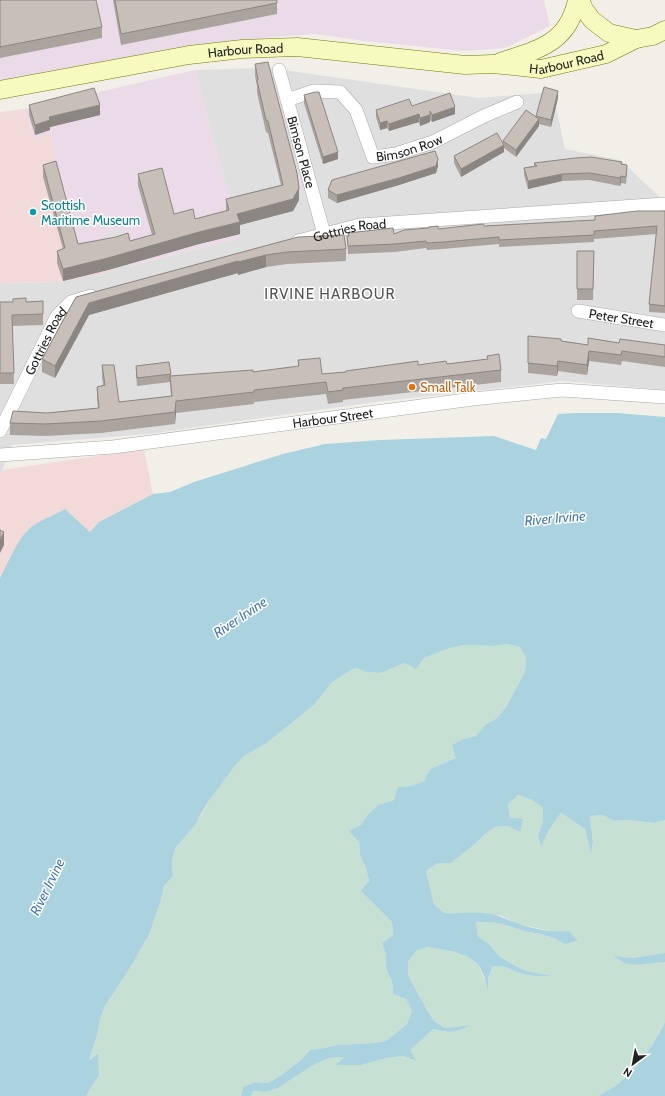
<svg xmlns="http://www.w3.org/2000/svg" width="665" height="1096" font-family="Cabin,sans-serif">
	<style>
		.residential { fill: #e0dfdf }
		.commercial { fill: #f2dad9 }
		.industrial { fill: #ebdbe8 }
		.wetland { fill: #c6e0d4 }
		.water { fill: #aad3df }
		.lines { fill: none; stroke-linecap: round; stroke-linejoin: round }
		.street-casing { stroke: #a9a9a9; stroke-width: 14 }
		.secondary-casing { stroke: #707d05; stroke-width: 19 }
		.street { stroke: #fff; stroke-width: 13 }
		.secondary { stroke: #f7fabf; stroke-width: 18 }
		.wall { fill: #aba49e }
		.shaded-wall { fill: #8b8681 }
		.building { fill: #c7bfb8; stroke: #8b8681 }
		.culture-dot { fill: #0f9aa8; stroke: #fff; stroke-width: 1.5 }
		.food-dot { fill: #e8710a; stroke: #fff; stroke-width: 1.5 }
		.labels { text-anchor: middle; stroke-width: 3; stroke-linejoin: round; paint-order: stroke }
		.street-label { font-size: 13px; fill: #222; stroke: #fff }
		.culture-label { font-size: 13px; fill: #0d838f; stroke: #fff; text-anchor: start }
		.food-label { font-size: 13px; fill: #c56008; stroke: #fff; text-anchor: start }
		.water-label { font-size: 14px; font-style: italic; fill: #4a7aab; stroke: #fff }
		.quarter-label { font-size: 15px; letter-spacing: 1px; fill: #555; stroke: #fff }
	</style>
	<rect width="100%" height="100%" fill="#f2efe9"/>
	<path class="residential" d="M270,68L479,98L553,92L565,149L620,160L665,202V390L563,381L376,402L148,434L12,445L0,476V283L59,282L102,235L121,229L130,266L240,238L195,70Z"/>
	<path class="commercial" d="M24,109L33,138L51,133L56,173L107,251L114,271L59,282L0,283V112Z
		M144,449L153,494L99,522L90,533L65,509L38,523L26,531L13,552L0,578V476L2,470Z"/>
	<path class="industrial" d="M0,0H544L550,26L505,48L463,51L365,41L316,34L271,37L0,85Z
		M195,70L240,238L129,266L121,229L102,235L107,251L78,256L56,173L51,134L33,138L24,109Z"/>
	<path class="wetland" d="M507,644L520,647L526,658L525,672L506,707L497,718L485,725L476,736L464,739L456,758L430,769L424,781L411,786L398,787L394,800L378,805L368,814L361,825L359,842L360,855L367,867L371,901L392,922L393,935L382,943L386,955V969L392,981L393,994L406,999L412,1011L407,1024L386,1041L373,1043L337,1045L324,1048L310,1050L301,1060L280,1076L268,1083L255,1082L243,1087L241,1096H86L99,1075L97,1053L89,1062L98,1032L100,1019L105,1006L128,971L156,912L161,900L164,886L173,876L172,860L176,847L202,814L208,802L235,766L244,756L267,743L315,704L332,682L355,668L367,672L380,673L405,663L424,658L450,648L464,645L494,646Z
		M518,795L532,800L543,808V821L538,835L541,846L545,834L553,823L561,813L585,829L591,854L593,842L590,816L603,815L614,821L627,820L655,823L665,820V953L632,958L614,957L642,964L656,962H665V1022C661,1031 656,1038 651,1047C635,1070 624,1083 598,1096H251L253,1091L265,1092L278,1088L315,1064L329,1058L346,1057L336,1065H361L387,1058L403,1056L415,1061L409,1050L433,1029L446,1032L470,1025L445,1028L434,1021L427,1010L408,975V962L416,951L428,947L455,952L468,957L478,964L488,988V978L493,966L506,967L519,973L550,976L526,971L510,963L499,956L489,944L478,937L476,922H490L502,924L528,932L541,934L554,938L565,944L578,941L569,932H555L527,926L515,923L502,916L473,913L458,914L444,913L434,904L426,871L438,863H451L475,844L484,835L495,827L508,826L510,818L508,804Z"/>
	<path class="water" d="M576,413H617L665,417V820L655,823L627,820L614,821L603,815L590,816L593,842L591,855L585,829L561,813C552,824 546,834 541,847L538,835L543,821V808L532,800L518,795L508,804L510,818L523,819L520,832L508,826L495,827L484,835L475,844L451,863H438L426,871L434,904L444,913C459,914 476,911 491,914C500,916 508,920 517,923C533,929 552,933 569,931L578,941L565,944L554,938L541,934L528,932L502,924L490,922H476L478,937L489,944L499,956L510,963L526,971L552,976H536L519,973L506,967L493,966L488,978V991L484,976L478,964L468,957L455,952L428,947L416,951L408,962V975L427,1010L434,1021L445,1028L471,1025C455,1033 450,1033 433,1029L410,1050L416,1061L403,1056L387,1058L361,1065H335L345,1057L329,1058L315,1064L278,1088L265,1092L253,1091L251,1096H241L243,1087L255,1082L268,1083L280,1076L301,1060L310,1050L324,1048L337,1045L373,1043L386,1041L407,1024L412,1011L406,999L393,994L392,981L386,969V955L382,943L393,935L392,922L361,891L369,881L366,867L360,855L359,842L349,831L361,825L368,814L378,805L394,800L398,787L411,786L424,781L430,769L456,758L452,745L464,739L476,736L485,725L497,718L506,707L525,672L526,658L520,647L507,644L494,646L464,645L450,648L424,658L416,669L405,663L380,673L367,672L355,668L332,682L315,704L267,743L244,756L235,766L208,802L194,826L176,847L172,860L173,876L164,886L161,900L149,934L128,971L105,1006L100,1019L98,1032L89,1061L98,1053L99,1075L86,1096H0V578C7,565 17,541 27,531C36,521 53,516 65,509L90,532L99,522L153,494L170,492L194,482L283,454L325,444L380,440L494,436L536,450L541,438L546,439L558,414Z
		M665,953V962C652,962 638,967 625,963C621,961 617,958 613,956L632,958Z
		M665,1022V1096H598C624,1083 635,1070 651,1047C656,1038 661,1031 665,1022Z"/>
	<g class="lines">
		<defs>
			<g id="street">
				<path id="s1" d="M279,70L324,234"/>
				<path id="s2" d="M287,100L314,91L340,92L356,110L373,157L396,154L433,142L484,116L517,102"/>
				<path id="s3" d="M298,241L360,225L665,204"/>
				<path id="s4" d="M578,311L665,325"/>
				<path id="s5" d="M0,431L57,316L71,302L91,296"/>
				<path id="s6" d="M0,455L113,447L473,399L562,390L665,397"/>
			</g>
			<g id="secondary">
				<path d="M580,0L584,9L592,20L609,33L636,39L653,36L665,30"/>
				<path d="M500,62C537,50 568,44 577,0"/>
				<path id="s7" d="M0,90L189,55L242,49L297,47L465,65L493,64L541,69L606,54L636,39"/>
			</g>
		</defs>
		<use href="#street" class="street-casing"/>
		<use href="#secondary" class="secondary-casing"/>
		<use href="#street" class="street"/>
		<use href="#secondary" class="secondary"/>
	</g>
	<path class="wall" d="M0,0L102,27V38L0,58Z
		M113,0H277V14L121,45Z
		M255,64L299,200L293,211L240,225V234L199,244L108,270L63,281L57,263V251L63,249L43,177V165L78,244L130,241L152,235L138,186V174L174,214L195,219L226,211V199L281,185L268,133L266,132L257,93V86L255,76Z
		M304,95L338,159L323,164L304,103Z
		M558,98L551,127L539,124V126L516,157L504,148V152L461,177L454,163V156L503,145V141L536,117V116Z
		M29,105L100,115L50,127V130L35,135L29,115Z
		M412,106L455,114L432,122L430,120V122L420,126L419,122L389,131L387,128L380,130L376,117V110Z
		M534,163L622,164L627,172L626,184L621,183L620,186L589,180L562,181L528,189L524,175V168L534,166Z
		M438,166L436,173L399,185L337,203L328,198V190Z
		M665,211V313L649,312V304L657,234L594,239V242L499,247V244L443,249L427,250L426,248L395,252L348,254L347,236L394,234L438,229L484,226L595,220V216Z
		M298,237L346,249V261L287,264L266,267L238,275V273L89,315L55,378L42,372V359L76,297Z
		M577,251H594L593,300H577Z
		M0,302H26L43,314V325L12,326L14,384H0Z
		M528,336L588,345L619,343L665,345V367L622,361L621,365L589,361L587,375L558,371L557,376L528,373Z
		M487,356L501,370V382L343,400V402L328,404L326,394L254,402V404L176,413L175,424L101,433L45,436L10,435V423L47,413L98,408L97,399V387L103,385L102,377V365L119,402L171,396L170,382L137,386L136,374V366L171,374V376L253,372L298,366V360L322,374L418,365L447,364L487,359Z"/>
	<path class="shaded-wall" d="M558,91V98L551,127V120Z
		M100,105V115L50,127V130L35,135V125L49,117Z
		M455,107V114L432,122V115Z
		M419,114V122L389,131V124Z
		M430,115V122L420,126V118Z
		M539,119V126L516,157V150Z
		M387,121V128L380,130V123Z
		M504,145V152L461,177V169Z
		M338,152V159L323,164V157Z
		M438,159V166L436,173L399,185L337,203V195Z
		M562,174V181L528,189V181Z
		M621,176V183L620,186V178Z
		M299,188V200L293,211L240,225V234L199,244L108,270L63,281V269L237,214Z
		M266,255V267L238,275V262Z
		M238,261V273L89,315L55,378V366L89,303Z
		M589,351V361L587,375V365Z
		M558,361V371L557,376V366Z
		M176,401V413L175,424V412Z
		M4,532V545L0,553V540Z"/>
	<path class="building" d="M0,0H96L102,27L0,47Z
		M115,0H277V3L121,34Z
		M268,62L297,173L299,188L293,199L237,214L240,222L199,232L108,258L63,269L57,251L65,248L43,165L56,161L78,244L116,237L128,233L130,241L155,234L138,174L162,168L174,214L193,209L195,219L229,210L226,199L283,185L268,121L266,120L257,81L258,79L255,64Z
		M544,87L558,91L551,120L536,116Z
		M94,88L100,105L49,117L50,120L35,125L29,105Z
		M315,92H319L338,152L323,157L304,95Z
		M450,93L455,107L432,115L430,111V115L420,118L419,114L389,124L387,121L380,123L376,110L409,99L412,106Z
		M526,110L539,119L516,150L503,141Z
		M497,133L504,145L461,169L454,156Z
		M435,151L438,159L436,166L399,178L337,195L328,190L332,180Z
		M591,157L622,162L621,164L627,165L626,177L621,176L620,178L589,173L562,174L528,181L524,168L537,166L534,163L575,158Z
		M637,211H665V306L649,304L657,226L594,231V235L499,240V237L443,242L427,243L426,241L395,244L348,246L347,236H349L348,233L393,228L394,234L404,230L429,228V227L438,226V229L483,224L484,226L595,220V216Z
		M344,235L346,249L287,252L266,255L238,262V261L89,303L55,366L42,359L76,297L298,237Z
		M577,251H594L593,289H577Z
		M26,298V302L43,301V314L12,315L14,373H0V302H13V299Z
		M528,336L561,339V341L588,345V338L619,343L620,339L665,345V357L622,351L621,355L589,351L587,365L558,361L557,366L528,363Z
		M499,354L501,370L343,388V390L328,392L326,382L254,390V392L176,401L175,412L101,421L45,424L10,423L13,411L47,413L99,408L97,387L105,385L102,365H114L119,402L172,396L170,376L253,370V372L299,366L298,360L320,358L322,374L346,372V371L418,361V365L446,361L447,364L488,359L487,356Z
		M169,362L171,374L137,378L136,366Z
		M0,530L4,532L0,540Z"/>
	<circle class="culture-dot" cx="33" cy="212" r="4"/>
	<circle class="food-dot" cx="412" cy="387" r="4"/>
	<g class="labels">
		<g class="street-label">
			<text dy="5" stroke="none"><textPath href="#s7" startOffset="249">Harbour Road</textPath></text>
			<text dy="5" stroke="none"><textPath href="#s7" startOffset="572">Harbour Road</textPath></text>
			<text dy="5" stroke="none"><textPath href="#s2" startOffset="166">Bimson Row</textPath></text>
			<text dy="5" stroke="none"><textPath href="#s1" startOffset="85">Bimson Place</textPath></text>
			<text dy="5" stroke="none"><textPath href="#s3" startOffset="53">Gottries Road</textPath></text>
			<text dy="5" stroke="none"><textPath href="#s4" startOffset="44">Peter Street</textPath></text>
			<text dy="5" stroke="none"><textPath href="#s5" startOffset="101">Gottries Road</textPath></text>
			<text dy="5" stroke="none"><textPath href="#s6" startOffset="335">Harbour Street</textPath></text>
		</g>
		<g class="culture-label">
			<text x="41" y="210">Scottish<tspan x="41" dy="15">Maritime Museum</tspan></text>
		</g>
		<g class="food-label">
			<text x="420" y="392">Small Talk</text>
		</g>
		<g class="water-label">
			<text transform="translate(555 518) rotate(-5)" y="5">River Irvine</text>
			<text transform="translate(240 617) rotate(-34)" y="5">River Irvine</text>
			<text transform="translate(47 887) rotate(-64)" y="5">River Irvine</text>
		</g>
		<g class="quarter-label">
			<text x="330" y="299">IRVINE HARBOUR</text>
		</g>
	</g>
	<g transform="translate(633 1064) rotate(212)" stroke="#ffffff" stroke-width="3" paint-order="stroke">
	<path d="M0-3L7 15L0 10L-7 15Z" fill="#222222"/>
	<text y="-6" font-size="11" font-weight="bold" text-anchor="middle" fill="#222222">N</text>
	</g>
</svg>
